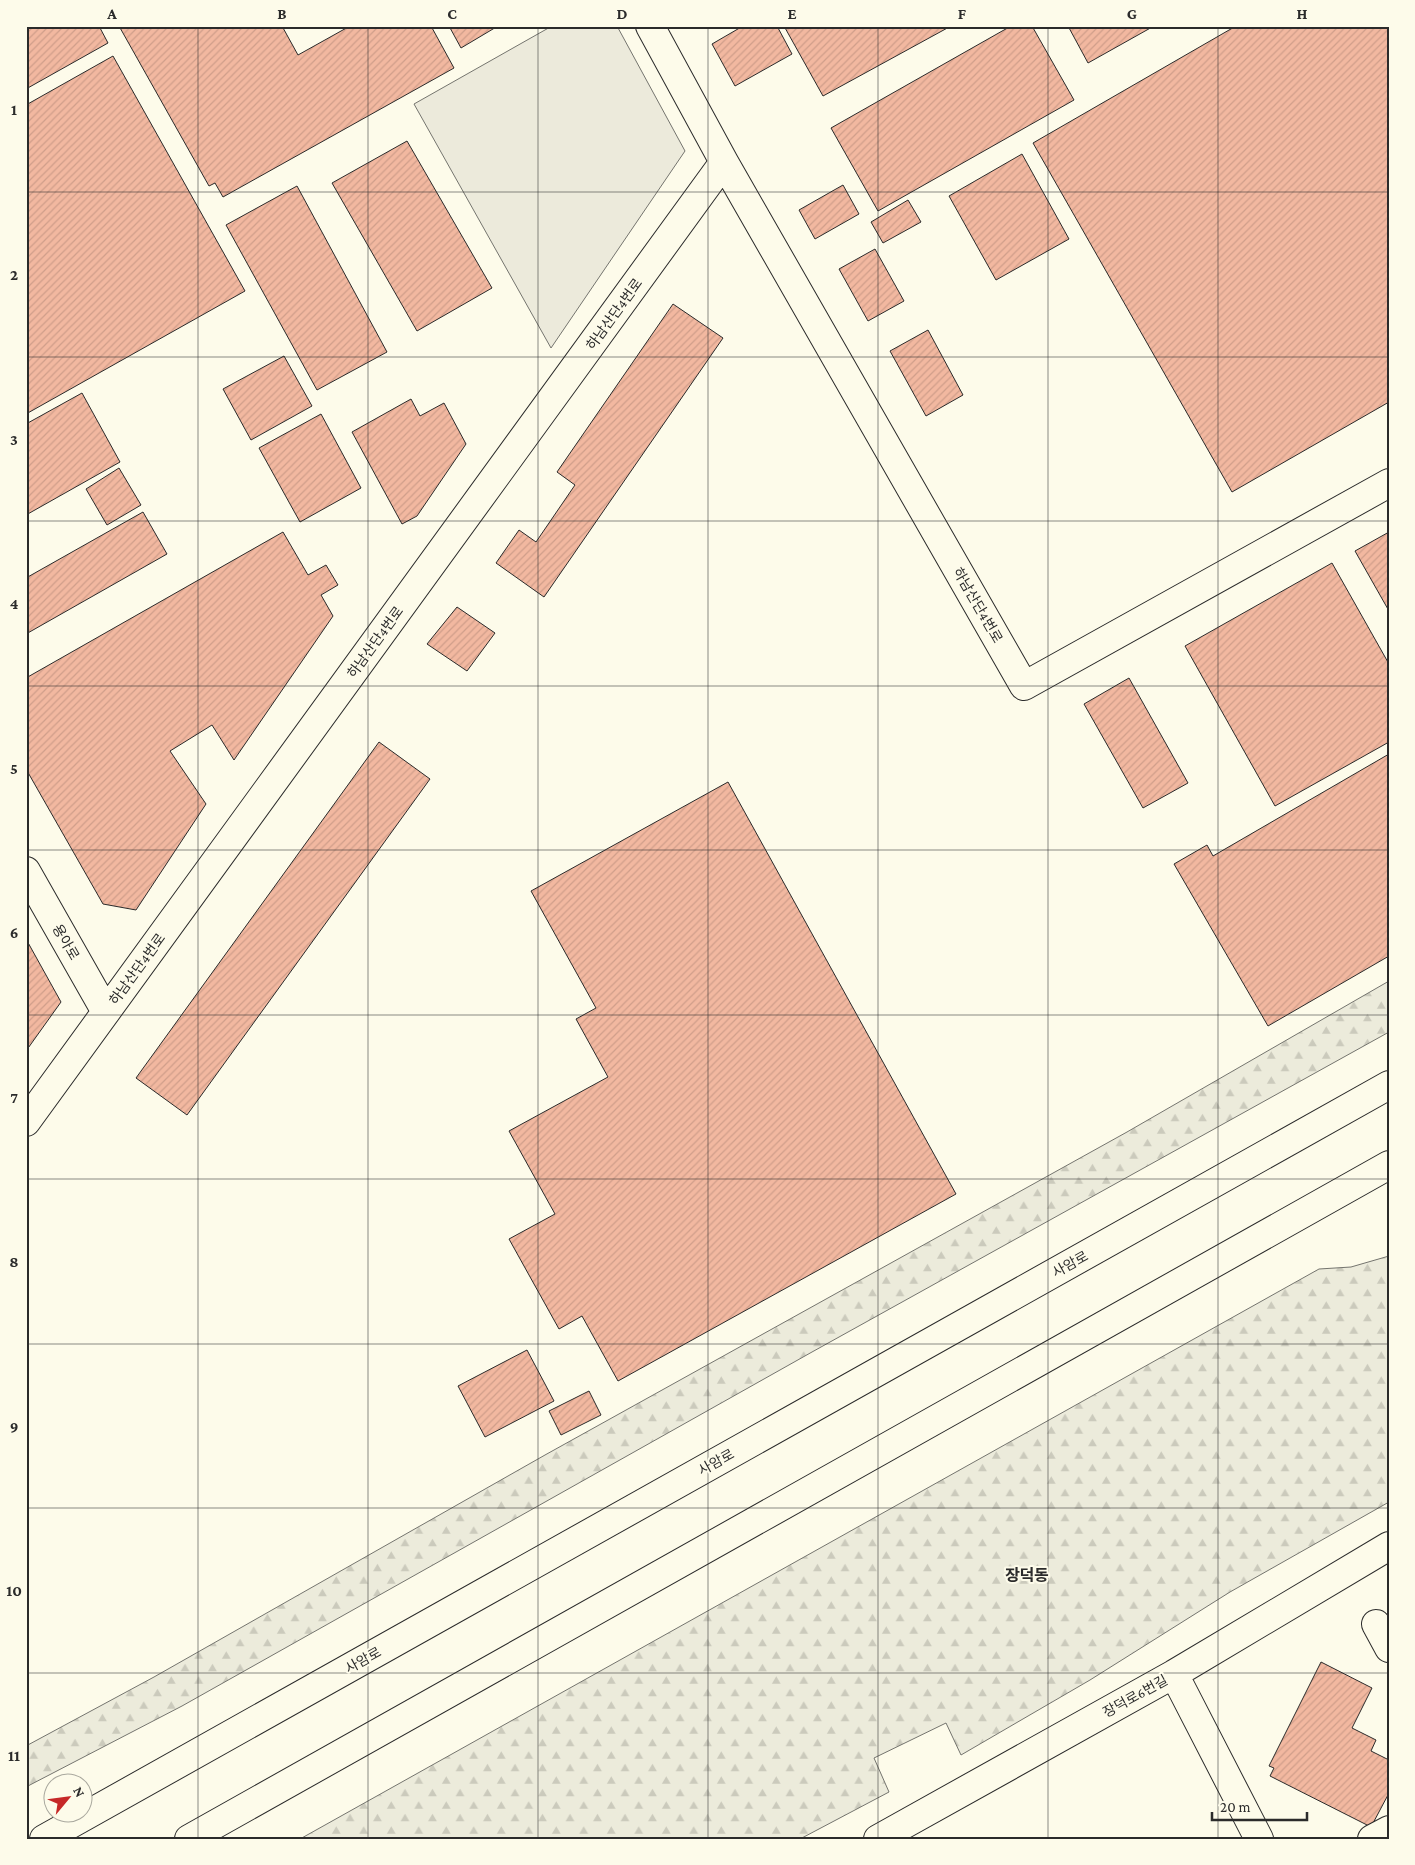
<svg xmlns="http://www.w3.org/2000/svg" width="1415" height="1865" font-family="'Crimson Pro','Noto Sans KR',serif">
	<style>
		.forest { fill: url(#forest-firs); stroke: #74746e }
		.parking { fill: #eceadb; stroke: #74746e }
		.building { fill: url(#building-hatch); stroke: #2b2b2b }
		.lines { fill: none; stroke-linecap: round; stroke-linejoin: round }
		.street-casing { stroke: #2b2b2b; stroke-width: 30 }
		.primary-casing { stroke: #2b2b2b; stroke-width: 30 }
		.street { stroke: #fdfbea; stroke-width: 28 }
		.primary { stroke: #fdfbea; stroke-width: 28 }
		.grid { fill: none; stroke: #2b2b2b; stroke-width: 1; stroke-opacity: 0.55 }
		.labels { text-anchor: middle; stroke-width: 4; stroke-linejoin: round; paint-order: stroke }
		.street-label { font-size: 14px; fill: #2b2b2b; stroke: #fdfbea }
		.quarter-label { font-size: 16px; font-weight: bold; fill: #2b2b2b; stroke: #fdfbea }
		.neatline { fill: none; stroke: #2b2b2b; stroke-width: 2 }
		.grid-label { font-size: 16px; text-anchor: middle; font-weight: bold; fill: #2b2b2b }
	</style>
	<defs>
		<pattern id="forest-firs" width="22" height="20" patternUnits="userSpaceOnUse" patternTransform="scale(1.25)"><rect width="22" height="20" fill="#ecebdb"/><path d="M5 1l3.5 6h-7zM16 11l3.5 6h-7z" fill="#cbcabc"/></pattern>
		<pattern id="building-hatch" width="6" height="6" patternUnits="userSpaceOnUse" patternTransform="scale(1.25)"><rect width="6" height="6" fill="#f2b8a0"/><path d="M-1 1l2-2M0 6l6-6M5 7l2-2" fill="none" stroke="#d09e8a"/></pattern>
	</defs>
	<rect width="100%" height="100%" fill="#fdfbea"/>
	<path class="forest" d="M1389,981V1032L812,1352L182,1706L26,1787V1746L154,1677L545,1455L1127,1132Z
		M1389,1256V1502L1230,1592L1090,1680L961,1755L946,1723L874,1758L889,1792L800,1839H300L1319,1269L1351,1267Z"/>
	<path class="parking" d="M552,26H617L685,151L551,348L414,104Z"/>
	<path class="building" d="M26,26H99L108,43L26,89Z
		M119,26H282L298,55L350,26H431L454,68L223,197L215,183L209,186Z
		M449,26H498L461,48Z
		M743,26H777L792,54L735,86L712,44Z
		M784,26H951L823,96Z
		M1011,26H1032L1074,100L878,211L831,128Z
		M1068,26H1154L1088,63Z
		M1236,26H1389V402L1232,492L1033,143Z
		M113,56L245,291L26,414V105Z
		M407,141L492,288L417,331L332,183Z
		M1022,154L1069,239L996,280L949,196Z
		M843,185L859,214L815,239L799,210Z
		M297,186L387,352L317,390L226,225Z
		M908,200L921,222L883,243L871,222Z
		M875,249L904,301L868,321L839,269Z
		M673,304L723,338L544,597L496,563L519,530L536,542L575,485L557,472Z
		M928,330L963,395L926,416L890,351Z
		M284,356L312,406L251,440L223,389Z
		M82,393L120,462L26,515V424Z
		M411,399L420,416L444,403L466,444L417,516L402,524L352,432Z
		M321,414L361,488L300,522L259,448Z
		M119,468L141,505L107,525L86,489Z
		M143,512L167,554L26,634V578Z
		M283,532L308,575L326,565L338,585L321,595L333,616L234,760L212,725L170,751L206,804L136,910L103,904L26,769V678Z
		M1389,532V611L1355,551Z
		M1332,563L1389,664V742L1275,806L1185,646Z
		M457,607L495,633L467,671L427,644Z
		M1129,678L1188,783L1143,808L1084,704Z
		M379,742L430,779L187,1115L136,1078Z
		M1389,754V956L1268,1026L1174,864L1207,845L1213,856Z
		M728,782L956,1194L618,1381L582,1316L559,1329L509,1239L555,1214L509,1131L608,1077L576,1019L596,1008L531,891Z
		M26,939L61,1002L26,1051Z
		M527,1350L554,1401L485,1437L458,1386Z
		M589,1391L601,1415L561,1435L549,1411Z
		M1321,1662L1372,1688L1352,1728L1376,1740L1371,1751L1389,1760V1793L1371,1827L1270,1776L1274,1768L1269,1766Z"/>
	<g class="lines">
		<defs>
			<path id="street" d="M650,26L724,162L1024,686L1389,483
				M26,871L106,1012
				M26,1122L724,162
				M1376,1624L1389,1648
				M1174,1674L1259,1839
				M878,1839L1174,1674L1389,1546
				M1372,1839L1389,1830"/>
			<path id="primary" d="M44,1839L1389,1085
				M189,1839L1389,1165"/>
		</defs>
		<use href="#street" class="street-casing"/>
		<use href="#primary" class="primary-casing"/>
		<use href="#street" class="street"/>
		<use href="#primary" class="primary"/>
	</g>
	<path class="grid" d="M198,26V1839M368,26V1839M538,26V1839M708,26V1839M878,26V1839M1048,26V1839M1218,26V1839M26,192H1389M26,357H1389M26,521H1389M26,686H1389M26,850H1389M26,1015H1389M26,1179H1389M26,1344H1389M26,1508H1389M26,1673H1389"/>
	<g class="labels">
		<g class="street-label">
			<text transform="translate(614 314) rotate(-54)" y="5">하남산단4번로</text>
			<text transform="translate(978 605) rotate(60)" y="5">하남산단4번로</text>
			<text transform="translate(375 642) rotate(-54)" y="5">하남산단4번로</text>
			<text transform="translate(66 942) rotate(60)" y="5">용아로</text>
			<text transform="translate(137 969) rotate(-54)" y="5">하남산단4번로</text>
			<text transform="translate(1070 1264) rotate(-29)" y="5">사암로</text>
			<text transform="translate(716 1462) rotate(-29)" y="5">사암로</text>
			<text transform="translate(363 1660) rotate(-29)" y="5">사암로</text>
			<text transform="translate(1135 1696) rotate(-29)" y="5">장덕로6번길</text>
		</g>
		<g class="quarter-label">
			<text x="1027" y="1581">장덕동</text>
		</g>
	</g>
	<rect width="1415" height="1865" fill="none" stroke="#fdfbea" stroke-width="55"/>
	<g transform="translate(68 1798) rotate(61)"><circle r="24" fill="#fdfbea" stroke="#a9a89e"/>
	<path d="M0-4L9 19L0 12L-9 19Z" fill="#c62828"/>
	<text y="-8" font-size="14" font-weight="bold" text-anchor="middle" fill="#2b2b2b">N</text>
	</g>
	<path d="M1212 1812v8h95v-8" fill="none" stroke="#2b2b2b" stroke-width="2.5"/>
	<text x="1220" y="1812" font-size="15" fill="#2b2b2b" stroke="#fdfbea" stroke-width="4" paint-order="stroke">20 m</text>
	<rect x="28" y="28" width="1360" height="1810" class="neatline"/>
	<g class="grid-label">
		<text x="112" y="19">A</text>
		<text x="282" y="19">B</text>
		<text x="452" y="19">C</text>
		<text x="622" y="19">D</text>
		<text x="792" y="19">E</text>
		<text x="962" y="19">F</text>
		<text x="1132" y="19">G</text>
		<text x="1302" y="19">H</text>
		<text x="14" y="115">1</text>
		<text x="14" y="280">2</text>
		<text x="14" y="445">3</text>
		<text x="14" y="609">4</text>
		<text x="14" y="774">5</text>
		<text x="14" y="938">6</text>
		<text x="14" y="1103">7</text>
		<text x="14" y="1267">8</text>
		<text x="14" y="1432">9</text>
		<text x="14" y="1596">10</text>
		<text x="14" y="1761">11</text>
	</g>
</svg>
